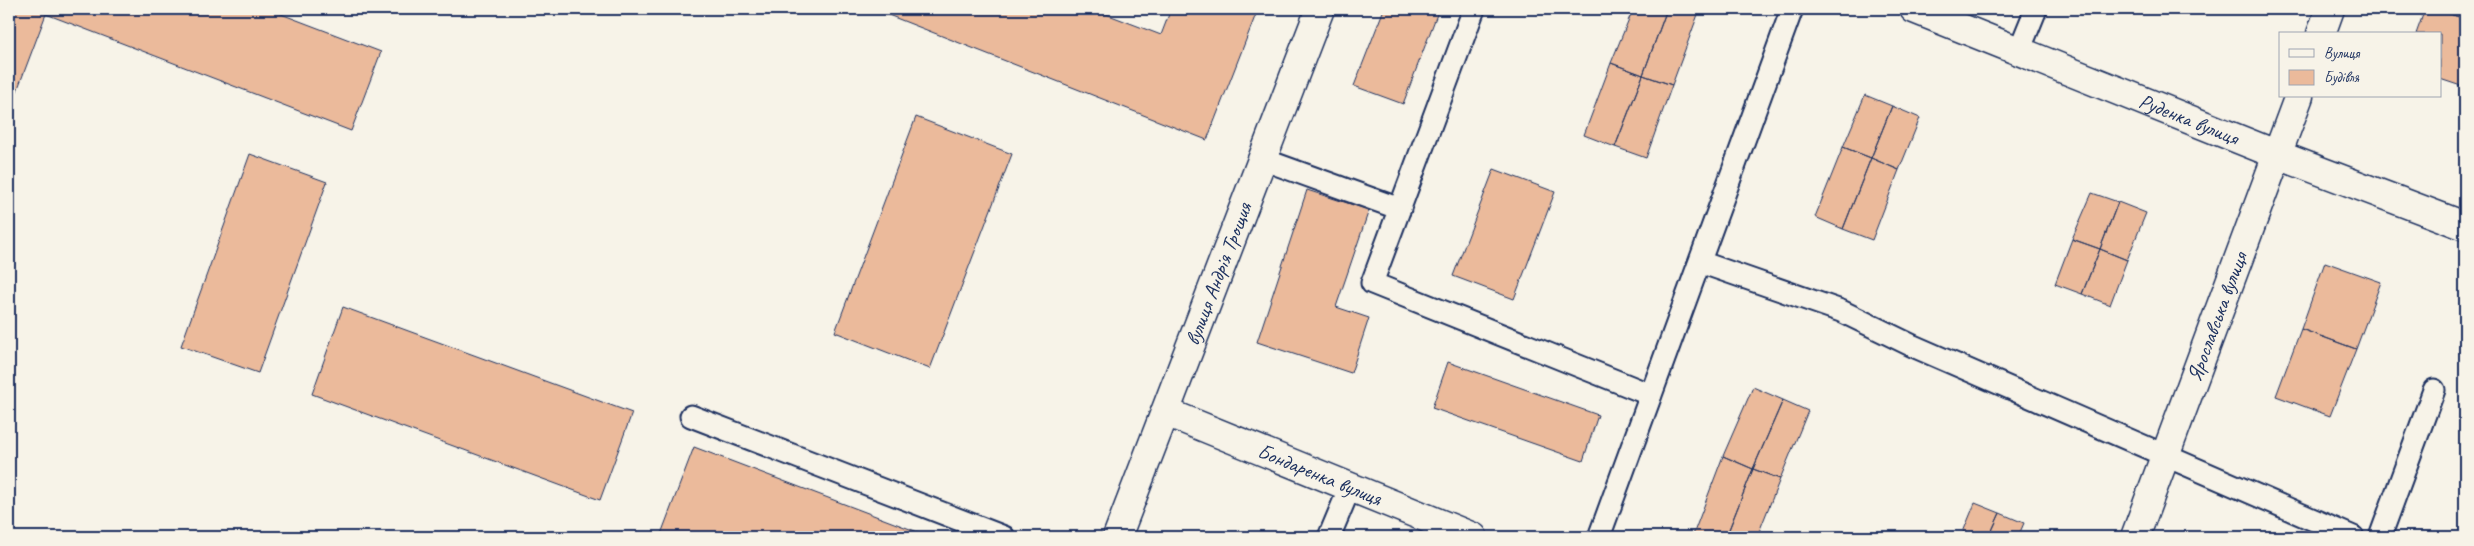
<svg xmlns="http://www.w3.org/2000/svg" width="2474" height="546" font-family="Caveat,sans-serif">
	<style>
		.building { fill: #ebba9b; stroke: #1b2f5e }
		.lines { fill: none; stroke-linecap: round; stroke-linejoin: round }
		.service-casing { stroke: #1b2f5e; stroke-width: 25 }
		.minor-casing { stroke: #1b2f5e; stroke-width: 31 }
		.tertiary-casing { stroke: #1b2f5e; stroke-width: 31 }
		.service { stroke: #f7f3e8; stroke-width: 21 }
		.minor { stroke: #f7f3e8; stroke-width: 28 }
		.tertiary { stroke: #f7f3e8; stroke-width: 28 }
		.labels { text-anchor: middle; stroke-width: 5; stroke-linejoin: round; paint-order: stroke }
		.street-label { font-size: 21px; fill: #1b2f5e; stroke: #f7f3e8 }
	</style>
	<rect width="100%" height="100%" fill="#f7f3e8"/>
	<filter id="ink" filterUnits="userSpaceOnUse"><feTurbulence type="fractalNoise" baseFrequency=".02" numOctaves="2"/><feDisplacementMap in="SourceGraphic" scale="10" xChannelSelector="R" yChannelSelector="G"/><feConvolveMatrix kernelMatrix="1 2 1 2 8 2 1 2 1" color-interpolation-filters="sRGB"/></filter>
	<g filter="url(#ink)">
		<path class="building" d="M9,9H268L381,52L351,131L46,14L9,112Z
			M873,9H1093L1161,35L1171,9H1258L1207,140Z
			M1384,9H1439L1403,104L1354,86Z
			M1633,9H1667L1643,75L1611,63Z
			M1667,9H1700L1672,85L1643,75Z
			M2425,9H2435L2465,19L2464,87L2440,79V34H2416Z
			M2435,9H2465V19Z
			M1611,63L1643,75L1615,147L1584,135Z
			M1643,75L1672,85L1646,158L1615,147Z
			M1865,95L1892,106L1871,158L1843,147Z
			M1892,106L1920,118L1899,170L1871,158Z
			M916,117L1012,154L930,369L835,332Z
			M1843,147L1871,158L1843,229L1815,217Z
			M250,154L327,182L258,373L181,346Z
			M1871,158L1899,170L1872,240L1843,229Z
			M1494,169L1555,192L1514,299L1453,276Z
			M1307,190L1369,210L1336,307L1369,318L1351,373L1257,342Z
			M2092,193L2118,202L2100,249L2072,239Z
			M2118,202L2146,213L2127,260L2100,249Z
			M2072,239L2100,249L2082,294L2055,284Z
			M2100,249L2127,260L2110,305L2082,294Z
			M2325,262L2381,282L2356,349L2301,329Z
			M343,307L632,413L600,500L312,394Z
			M2301,329L2356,349L2330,416L2276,396Z
			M1448,362L1598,415L1583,461L1432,408Z
			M1753,387L1783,400L1753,469L1723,456Z
			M1783,400L1808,411L1780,479L1753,469Z
			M694,447L931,537H669L661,534Z
			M1723,456L1753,469L1726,537H1699L1693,535Z
			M1753,469L1780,479L1757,537H1726Z
			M1975,503L2000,513L1989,537H1961Z
			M2000,513L2024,523L2018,537H1989Z"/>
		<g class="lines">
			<defs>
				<path id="service" d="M1474,9L1372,283L1651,395
					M2019,51L2036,9
					M1262,159L1400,209
					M1700,262L1841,311L1913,346L2353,537
					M691,416L1004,537
					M1329,537L1350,487
					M1599,537L1792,9
					M2380,537L2434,390"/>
				<g id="minor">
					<path id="s1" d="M1914,9L2278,155L2465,226"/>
					<path d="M2321,34L2330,9"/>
					<path id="s2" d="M1166,412L1473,537"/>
					<path id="s3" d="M2135,537L2299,96"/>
				</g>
				<g id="tertiary">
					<path id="s4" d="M1117,537L1320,9"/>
				</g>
			</defs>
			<use href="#service" class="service-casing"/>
			<use href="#minor" class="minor-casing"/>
			<use href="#tertiary" class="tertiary-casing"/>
			<use href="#service" class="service"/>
			<use href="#minor" class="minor"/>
			<use href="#tertiary" class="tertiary"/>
		</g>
	</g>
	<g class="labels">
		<g class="street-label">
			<text dy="7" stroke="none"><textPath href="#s1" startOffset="296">Руденка вулиця</textPath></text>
			<text dy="7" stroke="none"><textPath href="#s4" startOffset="282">вулиця Андрія Трощия</textPath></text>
			<text dy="7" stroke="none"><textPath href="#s3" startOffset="235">Ярославська вулиця</textPath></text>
			<text dy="7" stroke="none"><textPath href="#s2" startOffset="166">Бондаренка вулиця</textPath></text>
		</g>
	</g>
	<rect width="2474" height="546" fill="none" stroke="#f7f3e8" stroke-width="30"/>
	<rect x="15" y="15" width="2444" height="516" fill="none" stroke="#1b2f5e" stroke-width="2" filter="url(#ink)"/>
	<rect x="2279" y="32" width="162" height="65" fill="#f7f3e8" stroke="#9fa5b1"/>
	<rect x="2289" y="49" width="25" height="8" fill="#f7f3e8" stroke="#9fa5b1"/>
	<text x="2324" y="58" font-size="15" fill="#1b2f5e">Вулиця</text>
	<rect x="2289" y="70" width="25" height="15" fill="#ebba9b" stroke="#9fa5b1"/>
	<text x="2324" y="82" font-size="15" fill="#1b2f5e">Будівля</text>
</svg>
